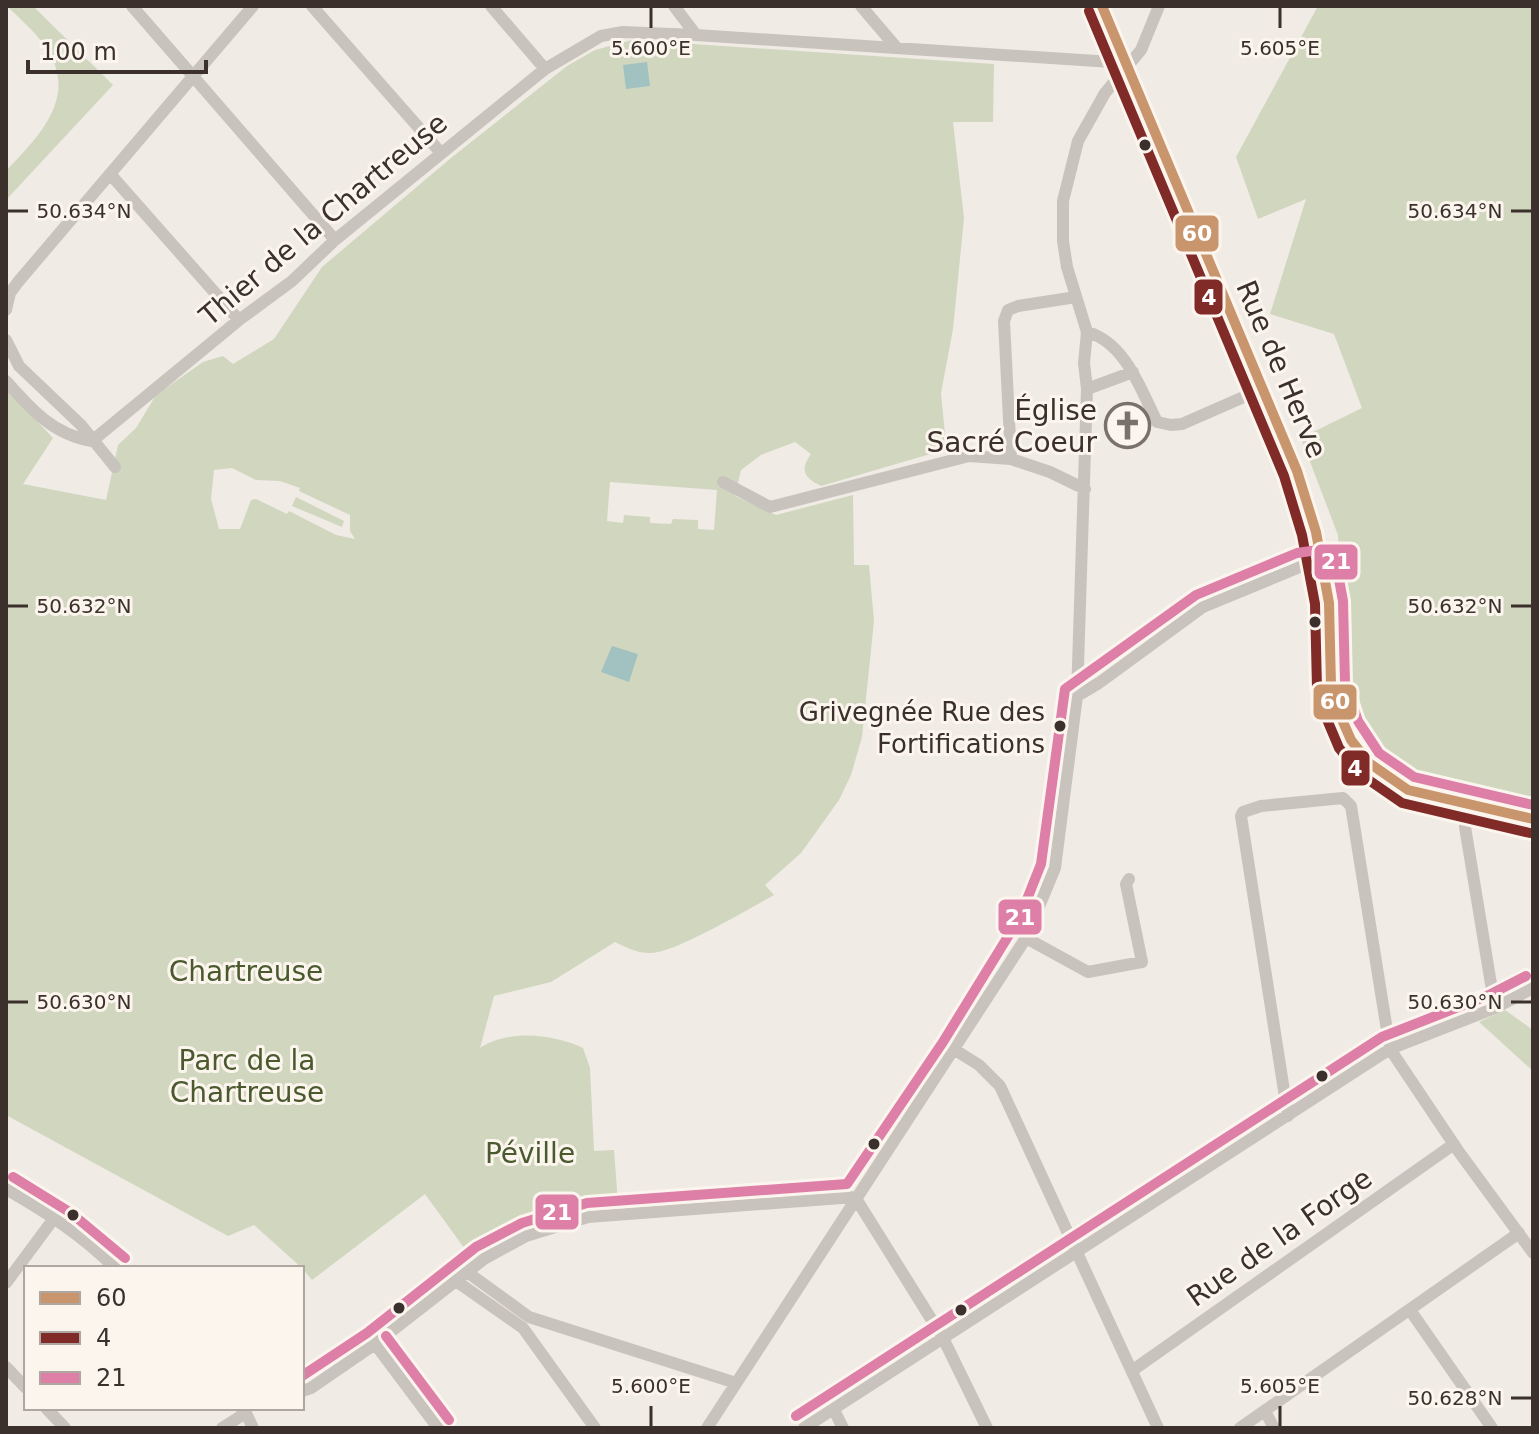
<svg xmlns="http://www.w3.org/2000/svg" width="1539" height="1434" font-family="'DejaVu Sans',sans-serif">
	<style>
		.green { fill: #d1d6bf; fill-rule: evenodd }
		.water { fill: #a1c2c1 }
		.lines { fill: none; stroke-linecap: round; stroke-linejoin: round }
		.minor { stroke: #c9c3be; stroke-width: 12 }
		.major { stroke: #b8b1ad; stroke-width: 14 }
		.bus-1-casing { stroke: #fbf5ee; stroke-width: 16 }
		.bus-2-casing { stroke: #fbf5ee; stroke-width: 16 }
		.bus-3-casing { stroke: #fbf5ee; stroke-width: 16 }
		.bus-1 { stroke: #c9956d; stroke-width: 10 }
		.bus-2 { stroke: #812b29; stroke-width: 10 }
		.bus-3 { stroke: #de7fa8; stroke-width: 10 }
		.ticks { fill: none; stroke: #3b302b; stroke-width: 3 }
		.bus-dot { fill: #3b302b; stroke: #fbf5ee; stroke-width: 3 }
		.labels { text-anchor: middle; stroke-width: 6; stroke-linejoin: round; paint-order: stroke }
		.bus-label { font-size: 26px; fill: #3b302b; stroke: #fbf5ee; text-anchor: end }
		.street-label { font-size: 28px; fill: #3b302b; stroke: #fbf5ee }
		.poi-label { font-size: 28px; fill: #3b302b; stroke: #fbf5ee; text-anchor: end }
		.park-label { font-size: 28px; fill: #4a5a2e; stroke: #fbf5ee }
		.ticks-label { font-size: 20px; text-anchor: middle; fill: #3b302b; stroke: #fbf5ee; stroke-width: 6; stroke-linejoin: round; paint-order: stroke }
		.line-badge { stroke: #fbf5ee; stroke-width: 3 }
		.badge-label { font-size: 22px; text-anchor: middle; font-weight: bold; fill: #fff }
	</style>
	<rect width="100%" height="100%" fill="#f0ebe5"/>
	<path class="green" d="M7,6H33L113,85L6,200V171C41,134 82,94 42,42C32,29 19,18 7,6Z
		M1318,6H1533V804L1417,774L1377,746L1355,709L1345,666L1338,535L1301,438L1362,408L1334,334L1270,314L1306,199L1258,219L1236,157Z
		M632,40L994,64L993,122H953L964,218L953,329L941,393L945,434L944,450L821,486C805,478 799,471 811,454L795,442L761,455L741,470L735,496L776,515L853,495L854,565H869L874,621L862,737L851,775L839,800L801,853L765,885L774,895C750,908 674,954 650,953C637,953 627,948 615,942L551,982L494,996L480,1048C509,1029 553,1034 583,1048L590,1068L594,1151L614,1150L618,1203L560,1214L509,1230L470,1256L425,1194L312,1280L302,1268L254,1225L228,1236L6,1115V389L53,438L23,484L106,500L118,445L136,428L156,395L203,362L223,356L233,364L274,339L322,267L451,158L567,66L595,50ZM232,468L256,480L280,481L300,488L299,491L350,515V531L355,539L336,535L289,511L287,514L256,499L251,500L240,529H219L211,499L214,470ZM610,482L717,490L714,530L698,529V520L673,519L671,524L650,523V517L624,515L623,523L607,521Z
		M296,497L344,521L342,527L292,506Z
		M1505,1010L1533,1030V1071L1479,1022Z"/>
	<path class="water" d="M647,62L650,86L626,89L623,65Z
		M612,646L638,654L629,682L601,672Z"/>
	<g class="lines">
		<path class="minor" d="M132,6L335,240
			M312,6L441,153
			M491,6L545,69
			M674,6L696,35
			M861,6L896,47
			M111,175L239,320
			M6,310L10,293L18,282L253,6
			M1087,332C1125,342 1141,390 1157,422L1171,425L1182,424L1262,389
			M6,340L19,366L81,425L115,467
			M6,381C30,408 53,435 92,441L239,320L292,281L335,240L545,69L601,36L623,32L696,35L1127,63
			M1087,389L1133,372
			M1011,459L1004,321L1008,310L1018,306L1076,297
			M723,482L770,507L969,456L1011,459L1050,472L1085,489
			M1077,696L1099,683L1203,607L1302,566L1322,563
			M1467,804L1465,827L1495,1008
			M1026,938L1088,972L1142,962L1126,884L1129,879
			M955,1050L979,1065L1000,1086L1158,1428
			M1288,1116L1241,816L1243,812L1261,806L1343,798L1351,806L1390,1049L1459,1152L1533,1253
			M6,1189C46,1212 82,1235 115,1268
			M855,1197L943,1338L987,1428
			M467,1272L529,1317L736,1383
			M456,1281L523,1328L595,1428
			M6,1283L55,1217
			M1410,1310L1492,1428
			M375,1344L438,1428
			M6,1367L26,1388
			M1133,1370L1454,1144
			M302,1391L311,1388L375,1344L484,1259L526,1236L588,1217L855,1197
			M46,1408L65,1428
			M834,1410L843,1428
			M245,1411L253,1428
			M1265,1411L1274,1428
			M222,1428L241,1416L245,1408
			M707,1428L1026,938L1055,868L1077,696L1087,389L1084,363L1087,332L1067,267L1063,241V201L1078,141L1105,93L1141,50L1159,6
			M804,1428L1390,1049L1495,1008L1533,988
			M1240,1428L1519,1233"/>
		<path class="major" d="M1102,6L1297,471L1316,532L1329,603L1331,685L1336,706L1351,740L1369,763L1408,790L1533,819"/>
		<defs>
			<path id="bus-1" d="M1102,6L1297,471L1316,532L1329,603L1331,685L1336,706L1351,740L1369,763L1408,790L1533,819"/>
			<path id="bus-2" d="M1089,11L1284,476L1302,535L1315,604L1317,688L1323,710L1339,748L1360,774L1402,803L1530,833"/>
			<path id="bus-3" d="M13,1177L71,1213L125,1258
				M386,1336L449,1420
				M302,1376L367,1333L476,1247L522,1223L587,1203L847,1184L943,1042L1020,917L1041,864L1065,689L1196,595L1297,553L1325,549L1335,558L1343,601L1345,683L1358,721L1379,753L1414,777L1533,805
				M796,1416L1382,1037L1489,995L1526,976"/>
		</defs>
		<use href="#bus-1" class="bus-1-casing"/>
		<use href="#bus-2" class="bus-2-casing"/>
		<use href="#bus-3" class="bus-3-casing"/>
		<use href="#bus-1" class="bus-1"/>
		<use href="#bus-2" class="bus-2"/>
		<use href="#bus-3" class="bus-3"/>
	</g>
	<path class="ticks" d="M651,8V28M1280,8V28M8,211H28M1511,211H1531M8,606H28M1511,606H1531M8,1002H28M1511,1002H1531M1511,1398H1531M651,1406V1426M1280,1406V1426"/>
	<defs>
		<symbol id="church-ring" viewBox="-11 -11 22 22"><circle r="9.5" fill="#fbf5ee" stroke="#7a716c" stroke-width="1.5"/><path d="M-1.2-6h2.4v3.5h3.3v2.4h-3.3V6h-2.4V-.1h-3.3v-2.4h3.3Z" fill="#7a716c"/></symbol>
	</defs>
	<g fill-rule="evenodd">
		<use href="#church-ring" x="1102" y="400" width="51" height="51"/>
	</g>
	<g class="bus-dot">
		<circle cx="1145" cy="145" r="7"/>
		<circle cx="1315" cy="622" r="7"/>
		<circle cx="1060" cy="726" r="7"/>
		<circle cx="1322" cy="1076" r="7"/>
		<circle cx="874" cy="1144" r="7"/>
		<circle cx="73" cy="1215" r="7"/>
		<circle cx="399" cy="1308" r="7"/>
		<circle cx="961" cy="1310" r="7"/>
	</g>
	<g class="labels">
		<g class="bus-label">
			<text x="1045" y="721">Grivegnée Rue des<tspan x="1045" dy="32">Fortifications</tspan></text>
		</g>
		<g class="street-label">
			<text transform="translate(323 219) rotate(-40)" y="10">Thier de la Chartreuse</text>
			<text transform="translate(1282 369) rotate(67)" y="10">Rue de Herve</text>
			<text transform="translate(1279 1237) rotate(-35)" y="10">Rue de la Forge</text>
		</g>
		<g class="poi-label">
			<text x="1097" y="420">Église<tspan x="1097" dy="32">Sacré Coeur</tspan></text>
		</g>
		<g class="park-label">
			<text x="246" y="981">Chartreuse</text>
			<text x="247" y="1070">Parc de la<tspan x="247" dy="32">Chartreuse</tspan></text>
			<text x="530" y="1163">Péville</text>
		</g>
	</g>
	<g class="ticks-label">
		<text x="651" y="55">5.600°E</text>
		<text x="1280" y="55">5.605°E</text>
		<text x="84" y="218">50.634°N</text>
		<text x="1455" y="218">50.634°N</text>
		<text x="84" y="613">50.632°N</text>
		<text x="1455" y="613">50.632°N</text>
		<text x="84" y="1009">50.630°N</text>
		<text x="1455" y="1009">50.630°N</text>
		<text x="651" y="1393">5.600°E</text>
		<text x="1280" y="1393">5.605°E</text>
		<text x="1455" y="1405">50.628°N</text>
	</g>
	<g class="line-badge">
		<rect x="1174" y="214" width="46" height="39" rx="8" fill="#c9956d"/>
		<rect x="1193" y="278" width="31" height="38" rx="8" fill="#812b29"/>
		<rect x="1313" y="543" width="46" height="38" rx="8" fill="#de7fa8"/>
		<rect x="1312" y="683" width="46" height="38" rx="8" fill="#c9956d"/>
		<rect x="1340" y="749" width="31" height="38" rx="8" fill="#812b29"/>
		<rect x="997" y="898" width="46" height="38" rx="8" fill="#de7fa8"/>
		<rect x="534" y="1193" width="46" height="38" rx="8" fill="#de7fa8"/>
	</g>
	<g class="badge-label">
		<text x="1197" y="241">60</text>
		<text x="1209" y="305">4</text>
		<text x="1336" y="569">21</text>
		<text x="1335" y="709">60</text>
		<text x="1355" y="776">4</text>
		<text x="1020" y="925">21</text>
		<text x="557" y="1220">21</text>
	</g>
	<rect width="1539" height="1434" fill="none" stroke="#3b302b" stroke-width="16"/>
	<rect x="24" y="1266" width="280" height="144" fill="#fbf5ee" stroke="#aea6a0" stroke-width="2"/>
	<rect x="40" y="1292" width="40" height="12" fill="#c9956d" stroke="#aea6a0" stroke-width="2"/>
	<text x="96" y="1306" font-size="24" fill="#3b302b">60</text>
	<rect x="40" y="1332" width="40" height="12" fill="#812b29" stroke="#aea6a0" stroke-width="2"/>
	<text x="96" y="1346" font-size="24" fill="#3b302b">4</text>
	<rect x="40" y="1372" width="40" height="12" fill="#de7fa8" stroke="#aea6a0" stroke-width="2"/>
	<text x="96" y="1386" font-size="24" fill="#3b302b">21</text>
	<path d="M28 60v12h178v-12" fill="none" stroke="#3b302b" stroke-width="4"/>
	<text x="40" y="60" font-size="24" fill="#3b302b" stroke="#fbf5ee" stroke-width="6" paint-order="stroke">100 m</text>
</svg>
